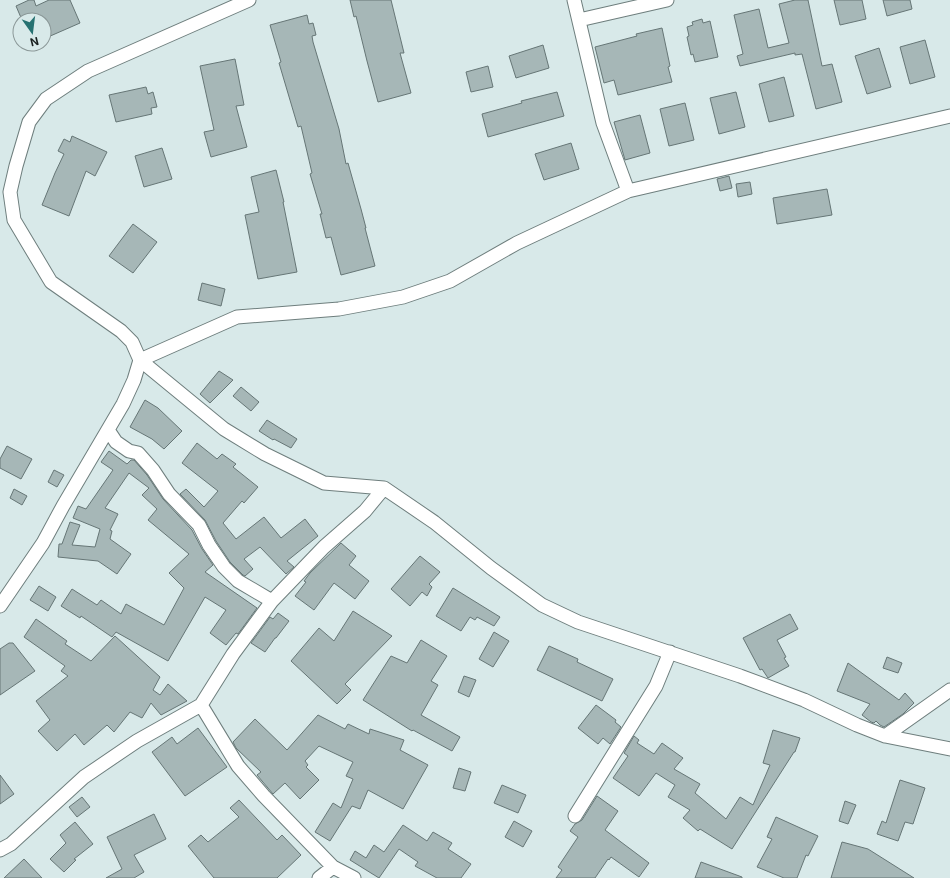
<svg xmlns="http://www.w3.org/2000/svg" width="950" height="878" font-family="Inter,sans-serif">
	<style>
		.building { fill: #a6b7b7; stroke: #667676 }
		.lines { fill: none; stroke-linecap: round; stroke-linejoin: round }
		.minor-casing { stroke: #6e7e7d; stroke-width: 15 }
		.minor { stroke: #fff; stroke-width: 13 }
	</style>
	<rect width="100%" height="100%" fill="#d8e9e9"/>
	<path class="building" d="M29,0H34L36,6L49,0H70L80,23L48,37L44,28V20H22L16,6Z
		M350,0H391L404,53H400L411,93L378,102L367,61L356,16L354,17Z
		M795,0H808L822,66L832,64L842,102L816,109L802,54L795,55V53L740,66L737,56L743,54L734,15L759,9L768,48L789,43L779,4Z
		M834,0H862L866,19L840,25Z
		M883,0H910L912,9L887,16Z
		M307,15L309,24L313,23L316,35L312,36L313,42L339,129L346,164L348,163L361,209L366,228H365L375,266L341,275L331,237L326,238L320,214H322L310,174L312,173L301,126L298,127L279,63L281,62L270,25Z
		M702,19L703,23L710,21L718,57L695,62L693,54L691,55L687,37L689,36L687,27L693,25L692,22Z
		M662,28L670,66L668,67L672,82L618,95L614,80L604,83L595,47L637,36L636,34Z
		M925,40L935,77L910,84L900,47Z
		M543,45L549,68L516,78L509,56Z
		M879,48L891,87L867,94L855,56Z
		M235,59L244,105L236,106L247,147L211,157L204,132L214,130L200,66Z
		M488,66L493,87L471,92L466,72Z
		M784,77L794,116L769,122L759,84Z
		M146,87L148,94L153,92L157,107L151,108L152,114L116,122L109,95Z
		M557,92L564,116L488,137L482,114L522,103L521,101Z
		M736,92L745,127L719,134L710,98Z
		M685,103L694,140L669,146L660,109Z
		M640,115L650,153L625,160L614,122Z
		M72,136L107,152L95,176L86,171L69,216L42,205L55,173L64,154L58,151L64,139L70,142Z
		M571,143L579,169L544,180L535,154Z
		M162,148L172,179L144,187L135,156Z
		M276,170L284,202H283L297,272L258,279L245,215L259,212L251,177Z
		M729,176L732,188L720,191L717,179Z
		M750,182L752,194L738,197L736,184Z
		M827,189L832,215L777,224L773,198Z
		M133,224L157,242L133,273L109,256Z
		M202,283L225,289L221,306L198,300Z
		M219,371L233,380L210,403L200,394Z
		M241,387L259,402L251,411L233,396Z
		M145,400L158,408L182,431L164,449L152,439L130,427Z
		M267,420L297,439L291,448L274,439L273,440L259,431Z
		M197,443L217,459L222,454L236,464L233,467L258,487L244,503L242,501L223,523L236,539L264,517L281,538L305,519L318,536L287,561L294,567L286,574L260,547L244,559L253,569L245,576L243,575L230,562L216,541L205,520L180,494L186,489L204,507L218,491L182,463Z
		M7,446L32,459L21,479L0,468V459Z
		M109,451L127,464L131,460H134L147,475L163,499L192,530L202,549L213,565L205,572L257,608L238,634L236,633L226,645L210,633L226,610L205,597L168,661L116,632L112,637L81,616L80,618L61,606L72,589L97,605L101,600L121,614L126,604L164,625L184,588L169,573L189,554L148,520L157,509L142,495L149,488L129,473L105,508L118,514L110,530L112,531L110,539L131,554L117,574L98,561L58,557L59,544H62L70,522L80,525L72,545L95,547L100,529L73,518L78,506L86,509L113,470L101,462Z
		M54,470L64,475L57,487L48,482Z
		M14,489L27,496L22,505L10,498Z
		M341,543L356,556L349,565L369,581L355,599L334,583L314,610L295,596L306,582L304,581L310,573Z
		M420,556L440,572L429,584L432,587L427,596L422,592L410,606L391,589Z
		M39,586L56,597L48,611L30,600Z
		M453,588L500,617L494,626L477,617L475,620L470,617L461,631L436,616Z
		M353,611L392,636L345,684L351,690L337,704L291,661L319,628L334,641Z
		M278,613L289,621L276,638H275L265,652L251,643L270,617L273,619Z
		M790,614L798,629L777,640L786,657L784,658L789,666L768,678L762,669L760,670L743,638Z
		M36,619L67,641L65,644L91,661L115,636L160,677L153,690L160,695L168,684L187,701L161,715L151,703L142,718L130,712L114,732L107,725L84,745L75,734L57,751L38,731L50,720L36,701L68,676L61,671L65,666L24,637Z
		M494,632L509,641L493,667L479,659Z
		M421,640L447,656L431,681L438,685L421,715L460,737L452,751L413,730L412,731L363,700L391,656L407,663Z
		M9,643H13L35,671L0,695V649Z
		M549,646L578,659L577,662L613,679L602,701L537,670Z
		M887,657L902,663L898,673L883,668Z
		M848,663L899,700L905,693L914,703L903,714L884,727L880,725L876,721L874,723L871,722L862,715L870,704L837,691Z
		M464,676L476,680L469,697L458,692Z
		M596,705L616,720L615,722L621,727L610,744L603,738L598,744L578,728Z
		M318,715L345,729L348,724L369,734L370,729L404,740L400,750L428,765L403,809L368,790L360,809L352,806L330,841L315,832L333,803L341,808L353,779L346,776L353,762L319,746L305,761L308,765L306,767L319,780L300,799L285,783L273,794L257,775L261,772L236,748L233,742L255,719L287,750Z
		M198,728L227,767L185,796L152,752L172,737L177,744Z
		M773,730L800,738L795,752H794L732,849L700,829L698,831L683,818L690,810L668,797L675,785L656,773L639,796L613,778L628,756L624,753L634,736L639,740L637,743L654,754L662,743L683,758L674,769L700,784L695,793L726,819L740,797L753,805L770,765L763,763Z
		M459,768L471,772L465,791L453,788Z
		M0,775L14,794L0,804Z
		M900,780L925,788L913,824L905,822L898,841L877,834L882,821L886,823Z
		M502,785L526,795L518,813L494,803Z
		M597,796L618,811L605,830L649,863L639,877L611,857L609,860L608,859L595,878H556L562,870L558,867L578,837L570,831L575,824L582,820Z
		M82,797L90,807L77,817L69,807Z
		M239,800L277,840L282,835L301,855L277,878H214L188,846L201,835L208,842L239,817L230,808Z
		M845,801L856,805L848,824L839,821Z
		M154,814L166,839L134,855L144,872L134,878H106L122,869L107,837Z
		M776,817L818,836L808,856L806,855L797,878H784L757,867L772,839L767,837Z
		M514,821L532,831L523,847L505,837Z
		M75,822L93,844L74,859L76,860L64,872L50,859L66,843L60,835Z
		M403,825L427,841L433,832L452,843L448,849L471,864L461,878H437L415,866L418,862L399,849L379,878L350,860L355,851L366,858L374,845L384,852Z
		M842,842L868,849L914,878H831Z
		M24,859L42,878H4Z
		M701,862L742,877V878H695Z"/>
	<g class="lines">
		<defs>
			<path id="minor" d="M249,0L88,71L46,99L29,122L16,166L10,192L14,220L51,282L121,331L132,342L140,360L224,429L265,454L324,483L384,488L434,522L491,568L542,605L578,622L740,676L804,700L857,725L885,736L950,749
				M574,0L603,123L628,191
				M579,20L667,0
				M108,430L116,442L129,451L138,453L153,470L169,494L199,525L209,545L224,567L238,581L272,601
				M0,606L43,543L63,506L123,404L134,380L140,360L237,317L339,309L403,297L450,281L517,243L628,191L950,116
				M201,705L238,766L264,796L333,867L354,878
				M885,736L950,690
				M575,816L656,686L670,652
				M0,850L11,844L84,777L137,741L201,705L233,654L272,601L324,547L365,511L384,488
				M319,878L333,867"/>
		</defs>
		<use href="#minor" class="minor-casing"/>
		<use href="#minor" class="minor"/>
	</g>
	<g transform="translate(32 32) rotate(166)"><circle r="19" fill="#d8e9e9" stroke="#8b9898"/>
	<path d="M0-3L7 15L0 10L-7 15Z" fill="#267171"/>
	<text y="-6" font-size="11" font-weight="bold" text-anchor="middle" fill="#181f1e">N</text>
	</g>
</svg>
